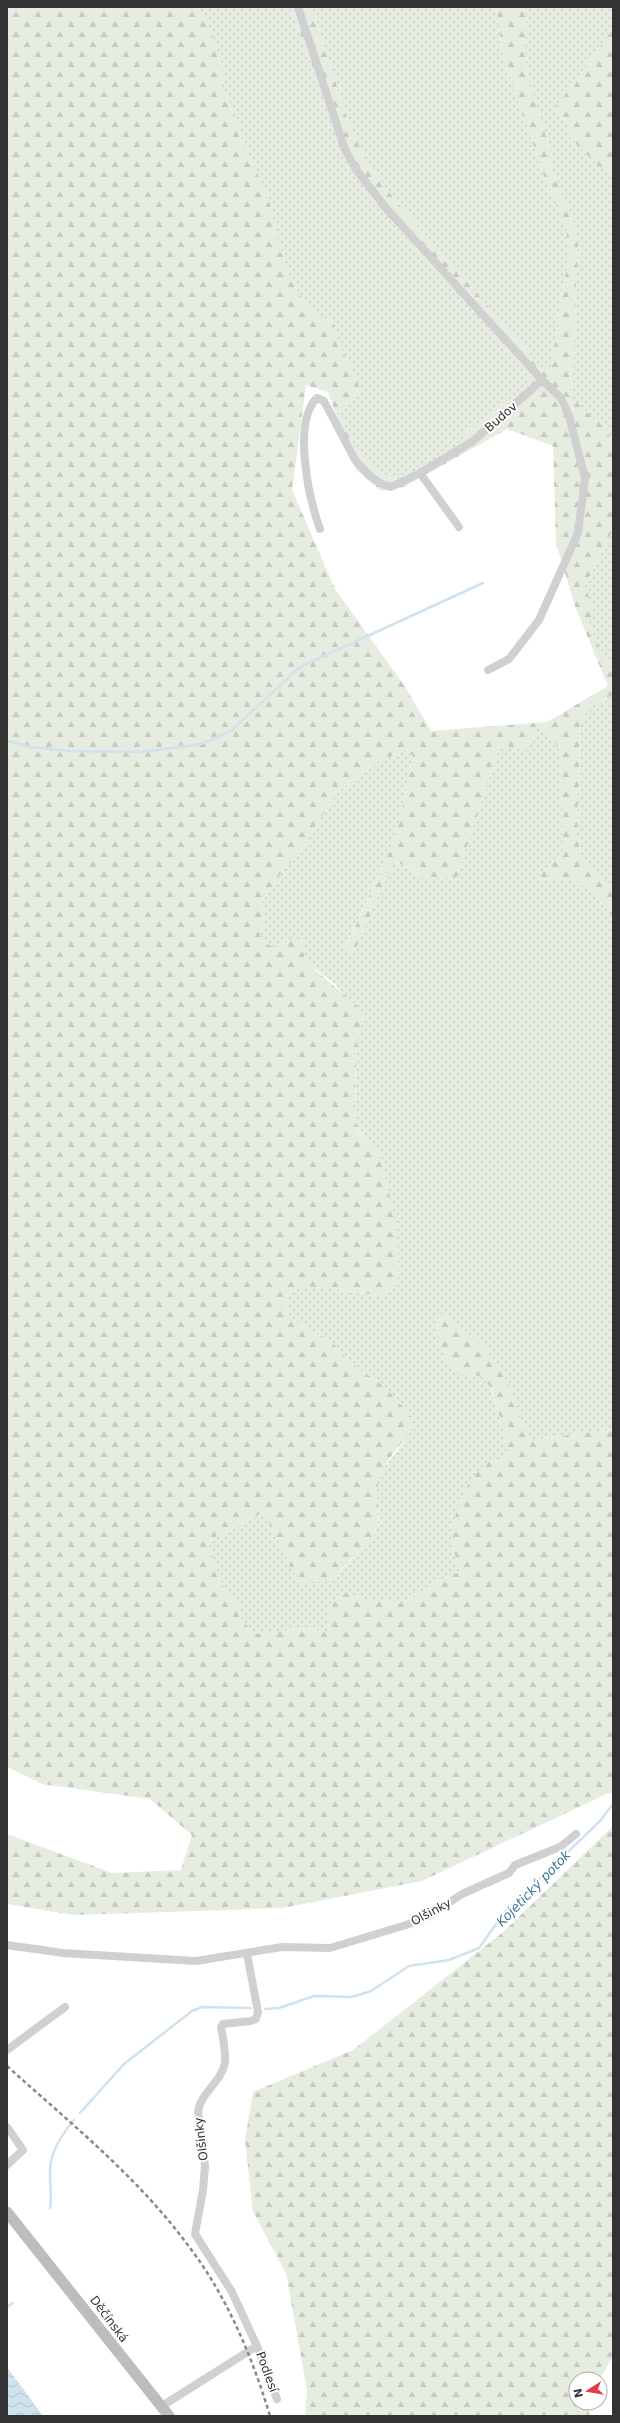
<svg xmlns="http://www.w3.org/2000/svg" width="620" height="2423" font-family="'DejaVu Sans',sans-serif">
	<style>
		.green { fill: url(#green-dots) }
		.forest { fill: url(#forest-firs); fill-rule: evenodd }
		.water { fill: url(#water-waves) }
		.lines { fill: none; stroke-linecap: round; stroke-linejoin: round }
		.stream { stroke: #cfe2ee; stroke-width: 2.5 }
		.street { stroke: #d0d0d0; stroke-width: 8 }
		.secondary { stroke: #bdbdbd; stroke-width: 11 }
		.rail { stroke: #888; stroke-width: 2.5; stroke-dasharray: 4 3; stroke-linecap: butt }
		.labels { text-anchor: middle; stroke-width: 4; stroke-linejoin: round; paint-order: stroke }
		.street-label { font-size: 12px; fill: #333; stroke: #fff }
		.water-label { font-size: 13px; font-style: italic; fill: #3f7597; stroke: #fff }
	</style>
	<defs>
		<pattern id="green-dots" width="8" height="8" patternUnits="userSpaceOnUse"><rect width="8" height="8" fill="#e6ecdf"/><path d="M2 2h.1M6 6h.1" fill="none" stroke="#c6cbc0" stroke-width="1.8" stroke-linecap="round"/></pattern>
		<pattern id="forest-firs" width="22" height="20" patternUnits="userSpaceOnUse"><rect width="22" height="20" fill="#e6ecdf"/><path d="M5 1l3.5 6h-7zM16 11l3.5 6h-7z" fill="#c6cbc0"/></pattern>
		<pattern id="water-waves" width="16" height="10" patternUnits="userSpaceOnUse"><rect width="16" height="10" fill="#cfe2ee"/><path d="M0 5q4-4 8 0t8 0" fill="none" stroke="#b2c2cd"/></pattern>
	</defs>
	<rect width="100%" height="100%" fill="#fff"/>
	<path class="green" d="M199,7H290L328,110L355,174L383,212L528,371L530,377L528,385L464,434L463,444L445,457L399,479C365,476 349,439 339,411L343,407L351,365L339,346L335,325L307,306L291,280L280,247L268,197L246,149L224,88L221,64L211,31Z
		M312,7H497L502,54L544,176L566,227L569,257L560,302L552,365L544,371L395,200L367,163L348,121Z
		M526,7H613V28L575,83L556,106L568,125L571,139L613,173V445L606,429L575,401L572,396L578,245L572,217L551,169L552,157L527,72L525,51Z
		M613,530V673L588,623L585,585Z
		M613,695V893L581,855L577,836L580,725C590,706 594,703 613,695Z
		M538,728L550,734L561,753L563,854L539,874L538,880C547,880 558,877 567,879C587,883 601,902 613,917V1429L533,1440L529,1438L486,1348L458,1374C467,1374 477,1373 485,1379C492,1386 509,1446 508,1457L483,1466L453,1548L461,1569L457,1573L433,1583L406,1602L370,1601L344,1592L327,1609L329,1619L328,1632L306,1628L255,1634L242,1620L239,1606L227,1593L215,1571L209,1541L264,1512L283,1547L336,1579C345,1562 363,1552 373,1535C384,1518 374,1500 378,1482C383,1464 395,1456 404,1441C408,1434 410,1425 413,1418L385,1387L351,1363L331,1341L290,1318C286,1308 285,1303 288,1293L306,1286L384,1296L398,1283L397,1231L375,1146L359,1130L355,1120L356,1056L358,1035L364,1018L334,983L307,963L304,956V941H287L278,950L262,941L260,933L264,924L262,901L281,873L300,853L335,795L363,772L387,758L406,750L413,755L400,818L391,848L349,939L345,949L347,953L393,864L396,862L423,878L457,877L498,752L505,746L532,745L535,730Z"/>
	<path class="forest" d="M7,7H199L211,31L221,64L224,88L246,149L268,197L280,247L291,280L307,306L335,325L339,346L351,365L361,392L339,411C349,439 365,476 399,479L445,457L463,444L464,434L527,385L530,377L528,371L383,212L355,174L328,110L290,7H312L348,121L367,163L395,200L544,370L552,365L560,302L569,257L566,227L544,176L502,54L497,7H526L525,51L527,72L552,157L551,169L572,217L578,245L572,395L575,401L606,429L613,445V530L585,585L595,614L588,623L613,673V695C594,703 590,706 580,725L577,836L581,855L613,893V917C601,902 587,883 567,879C558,877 547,880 538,880L539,874L563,854L561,753L550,734L538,728L535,730L532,745L528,750L505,746L498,752L457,877L423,878L397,862L393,864L353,955L347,953L345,949L391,848L400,818L413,756L407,750L387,758L363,772L335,795L300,853L281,873L262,901L264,924L260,933L262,941L278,950L287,941H304V956L307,963L361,1009L364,1018L358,1035L356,1056L355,1120L359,1131L375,1146L383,1162L397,1231L398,1283L384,1296L306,1286L288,1293C285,1303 286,1308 290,1318L331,1341L351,1363L385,1387L413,1418L414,1428C401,1445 384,1460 379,1481C374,1500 383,1517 373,1535C363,1552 344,1561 336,1579L299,1585L264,1512L209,1541L215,1571L227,1593L239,1606L242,1620L255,1634L306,1628L328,1632L329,1619L327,1609L344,1592L370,1601L406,1602L433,1583L457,1573L461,1569C458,1562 455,1556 453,1549C448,1525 464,1483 482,1467C488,1461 500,1460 508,1457V1454C504,1438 496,1390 485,1380C477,1373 467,1374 458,1374C444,1361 433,1338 436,1319L444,1313L486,1348L507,1380L529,1438L534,1440L613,1429V1791L422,1881L282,1908L74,1915L7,1904V1834L112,1873L181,1870L192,1835L150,1799L42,1784L7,1767ZM306,385L328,392L356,470L381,491L404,487L507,429L553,446L556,543L576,609L608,686L547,722L431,731L404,685L335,589L292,490Z
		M613,28V173L599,166L571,139L568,125L562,115L555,111L556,106L575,83Z
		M613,1826V2356L600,2379H576V2403H589L590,2416H305L307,2390L286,2273L253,2212L245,2140L253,2092L353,2050L502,1933Z"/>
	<path class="water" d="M7,2367L43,2416H7Z"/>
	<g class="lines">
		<path class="stream" d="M7,741L31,747L71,751L141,752L201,744L231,731L300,667L483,583
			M265,2009L279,2008L314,1996L352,1997L371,1991L409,1966L449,1960L479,1948L504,1913L600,1821L613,1804
			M80,2113L124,2064L192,2011L202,2007L251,2008
			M50,2208C52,2195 50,2186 50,2174C49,2154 62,2134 74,2120
			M7,2307L13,2303"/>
		<path class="street" d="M298,7L344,147L355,168L385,207L542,380
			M420,473L459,527
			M320,529C309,499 292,422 317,398L324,401L355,460L371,477L382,484L391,487L420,473L473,441L542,380L561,398L569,416L585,478L578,533L539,620L509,659L488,670
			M7,1945L63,1953L196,1961L282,1947L330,1948L406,1925L429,1916L462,1894L509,1873L515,1865L560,1847L576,1834
			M247,1954L258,2012L256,2019L251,2021L223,2024L221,2027C223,2039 226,2051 225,2062C222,2082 201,2092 198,2111L205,2166L203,2190L195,2234L232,2292L257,2346L277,2399
			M7,2050L65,2007
			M7,2127L23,2150L7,2165
			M162,2406L257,2346"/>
		<path class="secondary" d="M7,2212L169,2416"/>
		<path class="rail" d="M7,2066C68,2121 134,2174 184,2240C225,2292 251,2353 270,2416"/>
	</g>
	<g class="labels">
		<g class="street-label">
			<text transform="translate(501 417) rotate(-41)" y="4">Budov</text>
			<text transform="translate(431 1912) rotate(-28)" y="4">Olšinky</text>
			<text transform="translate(201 2139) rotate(-97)" y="4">Olšinky</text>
			<text transform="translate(109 2319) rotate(53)" y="4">Děčínská</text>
			<text transform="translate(267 2372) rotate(70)" y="4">Podlesí</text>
		</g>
		<g class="water-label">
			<text transform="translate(533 1888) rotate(-46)" y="5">Kojetický potok</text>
		</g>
	</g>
	<rect width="620" height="2423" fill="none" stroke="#333333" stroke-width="16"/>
	<g transform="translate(588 2391) rotate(258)"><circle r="19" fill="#ffffff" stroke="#adadad"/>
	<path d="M0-3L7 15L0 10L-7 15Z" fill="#e63946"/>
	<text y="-6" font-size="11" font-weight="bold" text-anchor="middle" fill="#333333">N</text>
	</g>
</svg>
